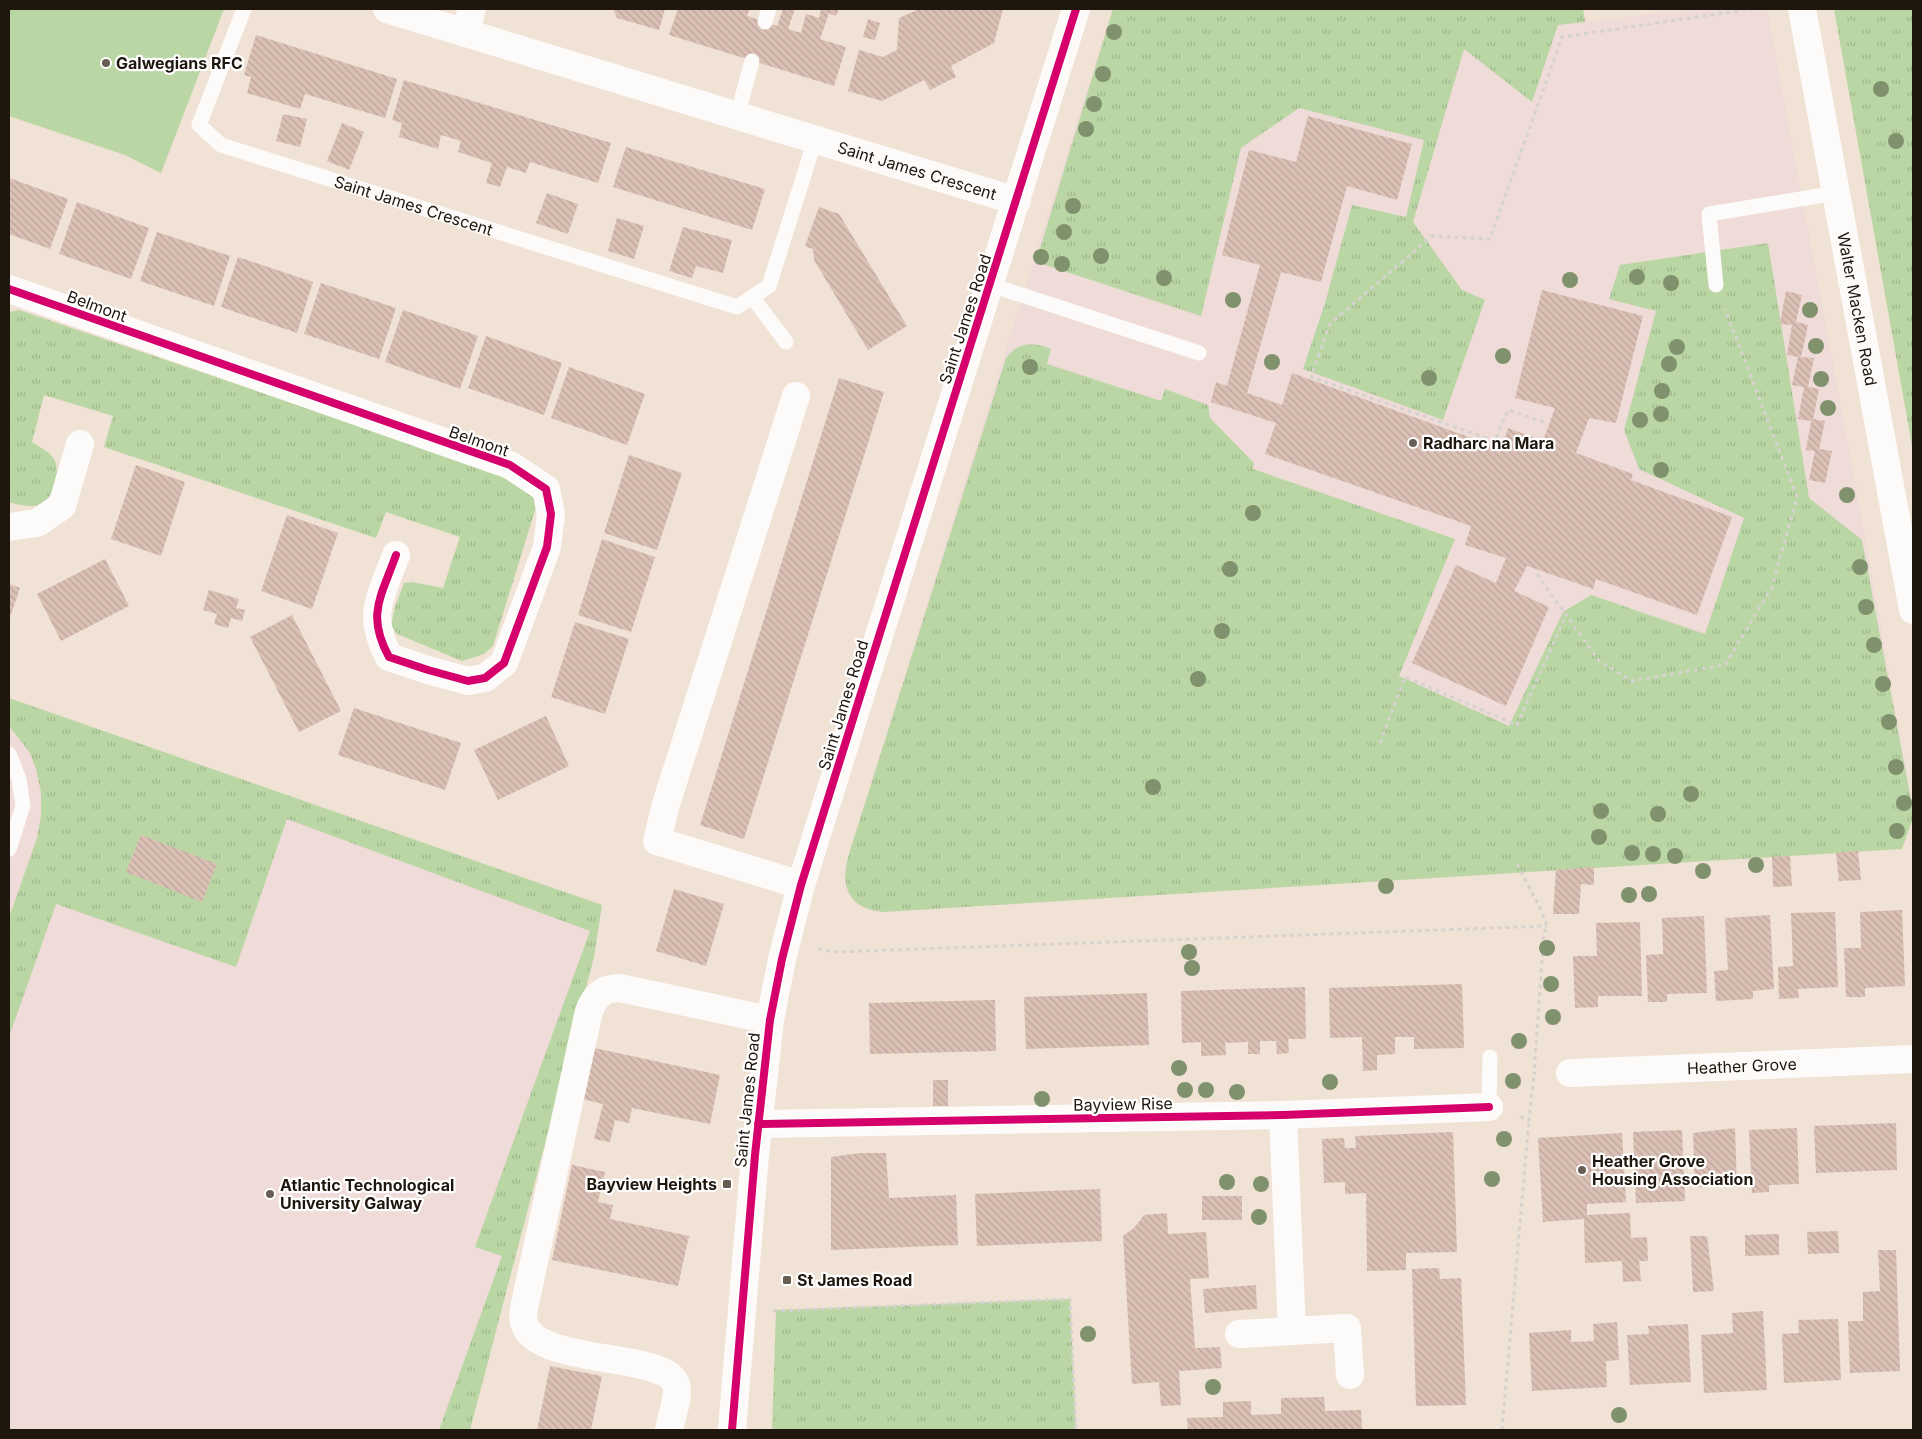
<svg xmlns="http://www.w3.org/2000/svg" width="1922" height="1439" font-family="Inter,sans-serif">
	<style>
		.education { fill: #efdbd7 }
		.grass { fill: url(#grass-tufts) }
		.pitch { fill: #bad6a4 }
		.building { fill: url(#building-back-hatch) }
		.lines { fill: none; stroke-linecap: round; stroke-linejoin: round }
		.path { stroke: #d6d3cf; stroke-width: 3; stroke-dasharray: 4 4; stroke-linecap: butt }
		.service { stroke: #fdfbf9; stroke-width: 15 }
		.minor { stroke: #fdfbf9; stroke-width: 28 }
		.tertiary { stroke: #fdfbf9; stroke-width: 28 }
		.cycleway-casing { stroke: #fff; stroke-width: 11 }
		.cycleway { stroke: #d6006c; stroke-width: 8 }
		.tree { fill: #80916d }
		.poi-dot { fill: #685d53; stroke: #fff; stroke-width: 2 }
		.labels { text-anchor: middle; stroke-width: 4.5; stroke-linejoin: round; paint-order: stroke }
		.poi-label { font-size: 16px; font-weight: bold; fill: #1f160d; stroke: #fff; text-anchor: start }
		.street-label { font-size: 16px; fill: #1f160d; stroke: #fff }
	</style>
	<defs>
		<pattern id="grass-tufts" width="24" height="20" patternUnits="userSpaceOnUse" patternTransform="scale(1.25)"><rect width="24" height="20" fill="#bad6a4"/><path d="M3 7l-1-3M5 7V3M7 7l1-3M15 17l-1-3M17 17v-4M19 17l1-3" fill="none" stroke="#9fb78c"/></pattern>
		<pattern id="building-back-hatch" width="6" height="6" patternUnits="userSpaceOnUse" patternTransform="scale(1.25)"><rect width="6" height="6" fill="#dbc0b5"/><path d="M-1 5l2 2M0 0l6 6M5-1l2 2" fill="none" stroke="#bca49a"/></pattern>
	</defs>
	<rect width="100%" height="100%" fill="#f0e2d4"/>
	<path class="education" d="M1112,9H1584L1587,22L1691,9H1767L1863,525L1912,805L1913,818L1902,849L883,912L872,911L856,904L845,883L844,874L849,854Z
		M9,698L602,905L594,957L470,1430H9Z"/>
	<path class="grass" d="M1113,9H1583L1585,22L1558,25L1532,102L1464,49L1413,222L1462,290L1485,300L1443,420L1303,369L1325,303L1352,205L1406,217L1424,140L1299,108L1241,148L1201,316L1036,262Z
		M1834,9H1913V451Z
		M1768,243L1809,498L1862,540L1912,805L1913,818L1902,849L883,912C847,908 840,885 849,854L1006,358C1018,341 1034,342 1051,349L1047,364L1161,401L1165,389L1208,405L1210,418L1254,463L1253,469L1455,539L1399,676L1509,726L1563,612L1591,595L1705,634L1744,518L1639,469L1624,430L1656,311L1609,299L1620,265Z
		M19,310L515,479L535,497L536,507L493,646L484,654L462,661L397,634L391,625L395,607L404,583L412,582L443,588L460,537L386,512L376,538L104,447L113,416L44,395L32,442C39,447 49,451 54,459C61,472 55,497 40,504C30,508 19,505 9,502V312Z
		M9,698L602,905L594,957L470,1430H439L502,1256L475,1247L590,931L287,819L236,967L56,904L9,1037V918L37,838L41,816V792L36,769L30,753L9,726Z
		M1070,1299L1076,1430H772L776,1310Z"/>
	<path class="pitch" d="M9,9H224L161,173L125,155L9,116Z"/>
	<path class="building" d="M613,9H665L659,30L617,18Z
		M678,9H750L747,16L777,26L783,9H795L788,29L801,33L806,14L819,18L821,9H839L836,16L829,13L820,39L846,47L834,86L669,35Z
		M919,9H1003L994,43L951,66L956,77L930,90L924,80L882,101L848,91L859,50L883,57L897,50L899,18Z
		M868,19L880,23L875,40L863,37Z
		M256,35L397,79L385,118L305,94L300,109L247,93L251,77L244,75Z
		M404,80L611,143L598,183L530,162L526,173L507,167L500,187L486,183L492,163L458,152L461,141L441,135L438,149L399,137L402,123L392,120Z
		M283,114L307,119L300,147L276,141Z
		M1308,116L1412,144L1397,200L1347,186L1321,282L1281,272L1247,393L1282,405L1292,373L1502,449L1508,428L1543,441L1555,408L1515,398L1542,290L1643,316L1616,423L1589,418L1576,453L1633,474L1631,480L1732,517L1697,615L1596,579L1593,589L1527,566L1514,591L1549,607L1506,706L1412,663L1456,565L1496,583L1506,558L1465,545L1471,526L1265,454L1276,423L1211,402L1216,382L1227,386L1260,265L1222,255L1249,150L1296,162Z
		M342,123L364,132L349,170L327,161Z
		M626,147L765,189L752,230L613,187Z
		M9,178L68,199L50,249L9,234Z
		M547,193L578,204L568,234L536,223Z
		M77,202L149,228L131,279L59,254Z
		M819,207L839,214L907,326L868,350L814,260L813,249L805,246Z
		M617,218L644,226L634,259L608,251Z
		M683,227L732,240L723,273L696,266L692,278L669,271Z
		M157,232L230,256L214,306L140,281Z
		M238,257L313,282L297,333L221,307Z
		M321,283L396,308L379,359L304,334Z
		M1786,291L1802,295L1796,322L1808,325L1801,357L1814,358L1808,387L1819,389L1813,419L1825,421L1819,449L1832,451L1825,483L1809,480L1815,451L1806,450L1811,421L1798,419L1804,387L1792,385L1798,357L1787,355L1792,325L1780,324Z
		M403,310L478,336L460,389L385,362Z
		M486,336L562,363L544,415L468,388Z
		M569,367L645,394L627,445L551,418Z
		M839,378L884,392L744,839L700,825Z
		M629,455L682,473L657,550L604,533Z
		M136,465L185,482L161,556L111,539Z
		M287,515L338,533L312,609L261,591Z
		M602,539L655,557L631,632L578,615Z
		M105,559L129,606L61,641L37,594Z
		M9,584L20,588L9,620Z
		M209,590L239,599L236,608L245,610L242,621L231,618L228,628L214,624L217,614L203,610Z
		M292,615L341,711L299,732L250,637Z
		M575,622L629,639L605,714L551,697Z
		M354,708L461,743L445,790L338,755Z
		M546,716L569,766L498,800L474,750Z
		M141,835L217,864L202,902L126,872Z
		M1858,851L1861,880L1839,881L1836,853Z
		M1790,856L1792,886L1773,887L1772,857Z
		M1594,867V885L1581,884L1579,914H1553L1556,870Z
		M674,889L724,904L706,966L656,951Z
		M1902,910L1905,986L1865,988V997H1846L1844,948H1861L1860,912Z
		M1835,912L1838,987L1798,989L1799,998L1779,999L1778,967L1793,966L1791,913Z
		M1770,915L1774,989L1753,991V999L1716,1001L1714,971L1728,970L1725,918Z
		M1704,916L1707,993L1667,994V1002H1648L1646,955L1663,954L1662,918Z
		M1640,922L1642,996H1598V1007L1575,1008L1573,956H1597L1596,923Z
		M1462,984L1464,1048L1414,1049V1037H1395V1054L1377,1055V1070L1363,1071L1362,1037L1330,1038L1329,988Z
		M1305,987L1306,1039H1288L1289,1053L1277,1054L1276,1041H1260V1054H1248V1042L1225,1043L1226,1055L1201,1056V1042L1182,1043L1181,991Z
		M1147,993L1149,1045L1026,1049L1024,997Z
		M995,1000L996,1051L870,1054L869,1003Z
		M594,1048L720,1075L710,1124L632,1108L629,1123L615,1120L610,1142L594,1139L603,1104L582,1099Z
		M933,1080H948V1106H933Z
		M1896,1123L1897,1170L1816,1173L1814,1126Z
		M1735,1128L1737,1187H1695L1693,1133Z
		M1797,1128L1799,1184L1769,1185V1192L1752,1193L1749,1130Z
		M1682,1130L1685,1201L1636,1203L1633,1132Z
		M1453,1132L1457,1252L1406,1253V1270L1367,1271L1366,1193L1345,1194V1182L1324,1183L1322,1139L1344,1138L1345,1148H1356L1355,1136Z
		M1622,1133L1626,1202L1587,1204V1215L1630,1213L1631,1238L1647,1237L1648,1261H1639L1641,1281L1623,1282L1622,1261L1585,1263L1584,1219L1543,1222L1538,1138Z
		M860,1153H886L889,1198L956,1195L958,1245L831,1250V1157Z
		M572,1165L605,1172L598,1202L613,1205L610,1219L689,1236L678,1286L552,1260Z
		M1100,1189L1102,1241L977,1246L975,1194Z
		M1202,1196H1242V1220H1202Z
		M1167,1213L1168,1234L1206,1232L1209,1278L1190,1279L1195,1348L1220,1347L1222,1368L1179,1371L1181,1405L1161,1406L1159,1382L1132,1384L1123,1236L1134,1228L1144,1215Z
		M1838,1231L1839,1253L1808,1254L1807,1232Z
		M1779,1234V1255L1745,1256V1235Z
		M1690,1236H1707L1714,1291L1693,1292Z
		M1878,1250H1896L1900,1371L1850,1373L1848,1321H1863V1292L1880,1291Z
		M1439,1268L1440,1279L1461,1278L1466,1405L1416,1406L1412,1269Z
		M1256,1285L1257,1309L1205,1313L1203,1289Z
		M1763,1311L1767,1390L1704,1393L1701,1335L1733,1333L1732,1313Z
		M1838,1319L1841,1380L1784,1383L1782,1334L1799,1333L1798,1320Z
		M1617,1322L1619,1360L1606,1361L1607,1387L1532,1391L1529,1333L1571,1330V1342L1594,1341L1593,1324Z
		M1688,1324L1691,1382L1630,1385L1627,1335L1649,1334L1648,1326Z
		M550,1366L602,1376L591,1430H537Z
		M1324,1397L1325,1411L1361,1410L1362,1430H1188L1187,1418L1223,1417V1402L1251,1401V1415L1281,1414V1398Z"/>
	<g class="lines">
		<path class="path" d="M1544,422L1508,410L1495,441L1311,377L1330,324L1432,236L1490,239L1562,37L1751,9
			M1537,574L1599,661L1632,681L1725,665L1772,587L1797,497L1725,309
			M1380,743L1405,677L1517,725L1566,615
			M1517,864L1541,910L1547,926L1544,933L1534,1073
			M818,949L837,952L1547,926
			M1520,1117L1529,1120L1534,1073H1536
			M773,1311L1070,1299L1076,1430
			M1502,1430L1529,1120"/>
		<g class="service">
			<path id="s1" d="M244,9L199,125L221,145L737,307L769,286L815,140"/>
			<path d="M765,22L769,9"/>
			<path d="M737,116L752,61"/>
			<path d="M991,285L1199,353"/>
			<path d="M1716,285L1709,214L1837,193"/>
			<path d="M753,298L786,342"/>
			<path d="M9,754L19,779L23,806L9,849"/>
			<path d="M1489,1107L1490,1057"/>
		</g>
		<g class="minor">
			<path id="s2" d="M387,9L1017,201"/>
			<path d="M465,33L472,9"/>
			<path d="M9,289L510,465L546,489L551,514L547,547L504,663L485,678L468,681L428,670L389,657C366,615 381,597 396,555"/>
			<path d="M796,396L666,804L657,841L801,885"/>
			<path d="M9,527L37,523L62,506L80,444"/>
			<path id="s3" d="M1570,1073L1913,1059"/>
			<path d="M1283,1115L1292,1331"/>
			<path d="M758,1124L1283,1115L1489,1107"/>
			<path d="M1239,1334L1347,1328L1350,1375"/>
			<path d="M669,1430C671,1417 681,1394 675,1382C660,1352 533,1365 524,1322C522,1316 524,1308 525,1303L589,1011C595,996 602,988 620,988L770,1020"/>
		</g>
		<g class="tertiary">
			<path id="s4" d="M1802,9L1913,610"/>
			<path d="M732,1430L755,1155L770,1020L782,959L801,885L836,773L1076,9"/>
		</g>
		<defs>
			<path id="cycleway" d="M9,289L510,465L546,489L551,514L547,547L504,663L485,678L468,681L428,670L389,657C366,615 381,597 396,555
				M758,1124L1283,1115L1489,1107
				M732,1430L755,1155L770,1020L782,959L801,885L836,773L1076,9"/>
		</defs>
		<use href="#cycleway" class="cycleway-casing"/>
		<use href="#cycleway" class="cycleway"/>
	</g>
	<g class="tree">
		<circle cx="1114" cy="32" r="8"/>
		<circle cx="1103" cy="74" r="8"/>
		<circle cx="1881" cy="89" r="8"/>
		<circle cx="1094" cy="104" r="8"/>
		<circle cx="1086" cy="129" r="8"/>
		<circle cx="1896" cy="141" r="8"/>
		<circle cx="1073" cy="206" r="8"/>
		<circle cx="1064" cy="232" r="8"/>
		<circle cx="1101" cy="256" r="8"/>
		<circle cx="1041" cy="257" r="8"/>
		<circle cx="1062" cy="264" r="8"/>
		<circle cx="1637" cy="277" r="8"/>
		<circle cx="1164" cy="278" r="8"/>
		<circle cx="1570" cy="280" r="8"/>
		<circle cx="1671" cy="283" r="8"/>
		<circle cx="1233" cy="300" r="8"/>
		<circle cx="1810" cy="310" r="8"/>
		<circle cx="1816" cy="346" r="8"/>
		<circle cx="1677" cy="347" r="8"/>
		<circle cx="1503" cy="356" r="8"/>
		<circle cx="1272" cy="362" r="8"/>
		<circle cx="1669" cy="364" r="8"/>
		<circle cx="1030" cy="367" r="8"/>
		<circle cx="1429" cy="378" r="8"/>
		<circle cx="1821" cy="379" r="8"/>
		<circle cx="1662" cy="391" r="8"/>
		<circle cx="1828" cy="408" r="8"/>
		<circle cx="1661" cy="414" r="8"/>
		<circle cx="1640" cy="420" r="8"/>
		<circle cx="1661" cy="470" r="8"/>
		<circle cx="1847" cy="495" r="8"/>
		<circle cx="1253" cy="513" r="8"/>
		<circle cx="1860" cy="567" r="8"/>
		<circle cx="1230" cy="569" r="8"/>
		<circle cx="1866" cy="607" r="8"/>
		<circle cx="1222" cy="631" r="8"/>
		<circle cx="1874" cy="645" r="8"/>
		<circle cx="1198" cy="679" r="8"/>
		<circle cx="1883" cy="684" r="8"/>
		<circle cx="1889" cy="722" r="8"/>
		<circle cx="1896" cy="767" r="8"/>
		<circle cx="1153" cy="787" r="8"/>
		<circle cx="1691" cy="794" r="8"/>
		<circle cx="1904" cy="803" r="8"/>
		<circle cx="1601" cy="811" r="8"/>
		<circle cx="1658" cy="814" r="8"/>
		<circle cx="1897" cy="831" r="8"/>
		<circle cx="1599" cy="837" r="8"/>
		<circle cx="1632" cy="853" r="8"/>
		<circle cx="1653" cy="854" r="8"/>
		<circle cx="1675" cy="856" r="8"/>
		<circle cx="1756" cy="865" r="8"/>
		<circle cx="1703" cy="871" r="8"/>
		<circle cx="1386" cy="886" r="8"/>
		<circle cx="1649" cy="894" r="8"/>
		<circle cx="1629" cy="895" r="8"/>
		<circle cx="1547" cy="948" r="8"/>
		<circle cx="1189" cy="952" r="8"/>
		<circle cx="1192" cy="968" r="8"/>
		<circle cx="1551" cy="984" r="8"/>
		<circle cx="1553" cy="1017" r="8"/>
		<circle cx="1519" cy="1041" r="8"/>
		<circle cx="1179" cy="1068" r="8"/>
		<circle cx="1513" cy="1081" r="8"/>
		<circle cx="1330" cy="1082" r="8"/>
		<circle cx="1185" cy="1090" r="8"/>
		<circle cx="1206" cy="1090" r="8"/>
		<circle cx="1237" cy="1092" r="8"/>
		<circle cx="1042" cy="1099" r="8"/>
		<circle cx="1504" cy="1139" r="8"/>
		<circle cx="1492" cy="1179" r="8"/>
		<circle cx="1227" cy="1182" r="8"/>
		<circle cx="1261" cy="1184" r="8"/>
		<circle cx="1259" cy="1217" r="8"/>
		<circle cx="1088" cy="1334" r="8"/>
		<circle cx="1213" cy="1387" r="8"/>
		<circle cx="1619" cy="1415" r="8"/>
	</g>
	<g class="poi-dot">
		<circle cx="106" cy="63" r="5"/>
		<circle cx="1413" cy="443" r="5"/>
		<circle cx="1582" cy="1170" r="5"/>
		<rect x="722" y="1179" width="10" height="10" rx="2.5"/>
		<circle cx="270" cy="1194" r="5"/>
		<rect x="782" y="1275" width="10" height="10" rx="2.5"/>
	</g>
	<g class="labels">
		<g class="poi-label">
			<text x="116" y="69">Galwegians RFC</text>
			<text x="1423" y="449">Radharc na Mara</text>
			<text x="1592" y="1167">Heather Grove<tspan x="1592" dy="18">Housing Association</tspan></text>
			<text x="717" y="1190" text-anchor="end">Bayview Heights</text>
			<text x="280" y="1191">Atlantic Technological<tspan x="280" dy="18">University Galway</tspan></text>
			<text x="797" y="1286">St James Road</text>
		</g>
		<g class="street-label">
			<text dy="6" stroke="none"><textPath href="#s2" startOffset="554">Saint James Crescent</textPath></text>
			<text dy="6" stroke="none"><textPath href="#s1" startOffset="356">Saint James Crescent</textPath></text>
			<text transform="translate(97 306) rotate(20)" y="6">Belmont</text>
			<text dy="6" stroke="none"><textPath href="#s4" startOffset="305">Walter Macken Road</textPath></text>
			<text transform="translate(965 319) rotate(-72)" y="6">Saint James Road</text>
			<text transform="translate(479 441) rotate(19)" y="6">Belmont</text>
			<text transform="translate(843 705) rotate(-73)" y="6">Saint James Road</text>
			<text dy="6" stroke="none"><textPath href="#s3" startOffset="172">Heather Grove</textPath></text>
			<text transform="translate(747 1100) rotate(-84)" y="6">Saint James Road</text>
			<text transform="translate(1123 1104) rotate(-1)" y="6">Bayview Rise</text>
		</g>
	</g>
	<rect width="1922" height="1439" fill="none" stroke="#1f160d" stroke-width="20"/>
</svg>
